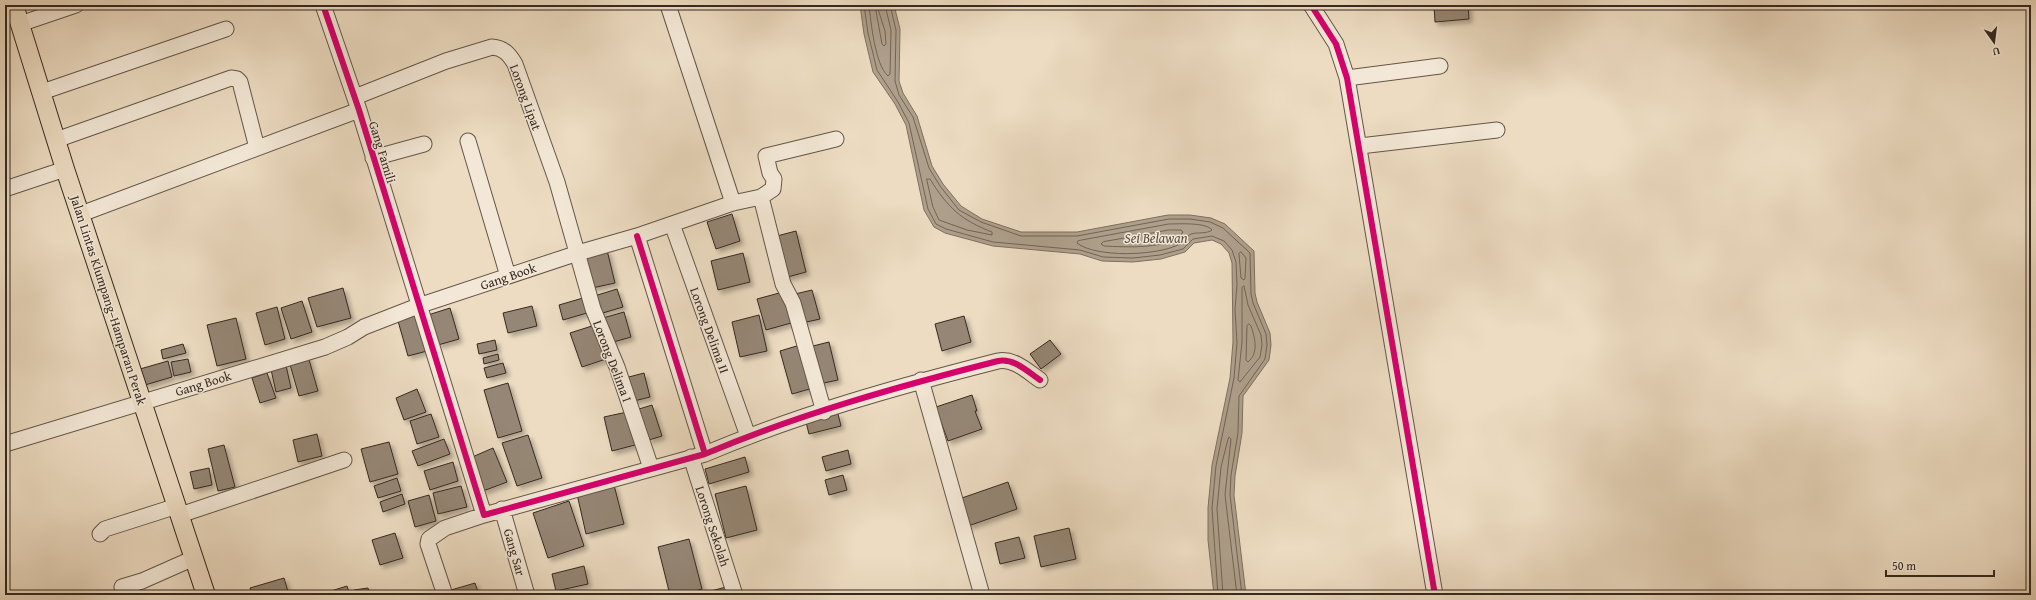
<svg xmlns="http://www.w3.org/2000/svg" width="2036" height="600" font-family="'Gentium Book Plus',serif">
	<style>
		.water { fill: #ae9f8b; stroke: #7e7061 }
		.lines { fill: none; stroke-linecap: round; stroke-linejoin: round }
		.shore { stroke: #726456; stroke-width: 1 }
		.building { fill: #958675; stroke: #352921; filter: url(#shadow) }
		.minor-casing { stroke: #635649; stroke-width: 17 }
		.major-casing { stroke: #352921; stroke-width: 20 }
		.minor { stroke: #f3e8d7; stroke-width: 15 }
		.major { stroke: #eddcc2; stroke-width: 18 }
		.cycleway-casing { stroke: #f3e8d7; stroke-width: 8 }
		.cycleway { stroke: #d6006c; stroke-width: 6 }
		.labels { text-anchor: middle; stroke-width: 3; stroke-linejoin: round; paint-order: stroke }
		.street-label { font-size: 13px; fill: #352921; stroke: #f3e8d7 }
		.water-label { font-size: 14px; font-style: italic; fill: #594c41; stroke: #f3e8d7 }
	</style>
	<defs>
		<filter id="shadow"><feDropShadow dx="3.5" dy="3.5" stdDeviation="2" flood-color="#0004"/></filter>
	</defs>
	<rect width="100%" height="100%" fill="#eddcc2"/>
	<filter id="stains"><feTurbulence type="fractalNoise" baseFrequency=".005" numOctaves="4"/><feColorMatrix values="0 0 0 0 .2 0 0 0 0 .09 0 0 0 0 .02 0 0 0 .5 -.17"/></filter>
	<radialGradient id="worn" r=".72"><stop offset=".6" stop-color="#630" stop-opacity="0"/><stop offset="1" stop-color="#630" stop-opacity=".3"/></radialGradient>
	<path class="water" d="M860,5H894L900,29L899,81L903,93L917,116L932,166L943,184L961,206L982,219L1021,232H1077L1168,215H1190L1211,218L1225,224L1254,251L1255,293L1257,302L1270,333L1271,345L1269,360L1243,396L1242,433L1235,476L1234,495L1246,595H1214L1208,540V508L1212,465L1230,378L1233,342L1232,263L1229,253L1221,244L1212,240L1194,243L1185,252L1161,259L1133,262L1102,261L1080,254L993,246L945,233L934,227L924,210L906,125L895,104L873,72L864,34Z"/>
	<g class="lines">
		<path class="shore" d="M864,5L868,33L877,70L898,102L909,123L928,209L936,224L946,229L993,242L1080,250L1103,257L1133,258L1160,255L1183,249L1193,239L1212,236L1224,241L1232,250L1236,262L1237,285L1235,309L1237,343L1234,378L1216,466L1212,508L1218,595
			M869,5C871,22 875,65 888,76L890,74L891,30L885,5
			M890,5L896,30L895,81L899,95L913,117L929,168L940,186L959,210L981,222L1021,236H1077L1169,219H1190L1210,222L1223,228L1250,253L1251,294L1253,303L1266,334L1267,345L1265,359L1239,396L1238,433L1231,475L1230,495L1242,595
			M878,9L885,31L886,44L884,46L882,44L876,11Z
			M927,179H930C948,208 961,220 992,232V235L967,230L939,220L933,207Z
			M1169,224C1179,224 1206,222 1212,230C1207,234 1198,232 1191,234C1186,236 1185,242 1180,244C1158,256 1096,258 1077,243L1078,241Z
			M1169,230H1181L1183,232C1171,250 1124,247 1104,246L1101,244L1103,242Z
			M1241,252L1246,258L1245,278L1244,280L1241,278L1239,254Z
			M1244,286L1248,305L1261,335L1262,345L1260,357L1240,382L1238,380L1242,342V288Z
			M1249,324L1251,326C1255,338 1259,353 1248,362L1246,360L1247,326Z
			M1223,595L1217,509L1221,467L1228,439L1229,437L1231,439L1225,495L1237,595"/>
	</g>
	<path class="building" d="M1434,5H1468L1469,19L1435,22Z
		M732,214L740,241L716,249L707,222Z
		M796,231L806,272L784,278L773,237Z
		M607,250L615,283L592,288L584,256Z
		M743,253L750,282L718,290L711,261Z
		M343,288L351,318L317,327L308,298Z
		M617,289L623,307L596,315L591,297Z
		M812,290L820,319L802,323L795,294Z
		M783,292L791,323L766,330L757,299Z
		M583,298L587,313L563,320L559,305Z
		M302,301L312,332L291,339L281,308Z
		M532,306L537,326L508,333L503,313Z
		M277,307L285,339L265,345L256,313Z
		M450,308L459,339L438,345L428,315Z
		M624,312L631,337L610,343L603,318Z
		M417,315L427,351L408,356L398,321Z
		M759,315L767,351L740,357L732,322Z
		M964,316L971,342L942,351L935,324Z
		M236,318L246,359L217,366L207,325Z
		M595,325L606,359L582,367L570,333Z
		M495,340L497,350L479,354L477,344Z
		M1050,340L1061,354L1041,369L1030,354Z
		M829,342L838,380L819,384L809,347Z
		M183,344L186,353L163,359L161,350Z
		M800,345L813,388L792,394L780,351Z
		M498,354L499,360L484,364L483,358Z
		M308,356L318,391L299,396L289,361Z
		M188,359L191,372L174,376L171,362Z
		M168,361L172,377L145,385L140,369Z
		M285,361L291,388L276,392L270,365Z
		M503,363L506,373L487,378L484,368Z
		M267,373L276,398L260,403L252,378Z
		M644,373L650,397L630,402L625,378Z
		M508,383L522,431L498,438L484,390Z
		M417,389L426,412L404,420L396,398Z
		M972,395L977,411H975L982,429L948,441L941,422L938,423L933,408Z
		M652,405L662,436L649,440L639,409Z
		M627,412L635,445L612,451L604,417Z
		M431,414L439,437L417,444L410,421Z
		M838,414L841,426L809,434L806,422Z
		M317,434L322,456L298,462L293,440Z
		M528,435L542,478L517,486L502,443Z
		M444,439L450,454L418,466L412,451Z
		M389,442L398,474L370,482L361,449Z
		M224,445L235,487L218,491L208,449Z
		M493,448L507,482L483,491L470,458Z
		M848,450L851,464L826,471L822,457Z
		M745,457L749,472L709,484L705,469Z
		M453,462L458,481L430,490L424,471Z
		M209,468L212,485L194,489L190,472Z
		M843,475L847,490L829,495L825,480Z
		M397,478L401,491L378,498L374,486Z
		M1008,482L1017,509L968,526L959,499Z
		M614,485L624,524L586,534L577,494Z
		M461,486L467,507L438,514L433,493Z
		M746,486L757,530L726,538L715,494Z
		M402,494L405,504L383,512L380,502Z
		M429,495L436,521L415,527L408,501Z
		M569,501L584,546L548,558L533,513Z
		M1069,528L1076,559L1041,567L1034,536Z
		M395,533L403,558L380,565L372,540Z
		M1019,537L1025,558L1000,564L995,543Z
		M689,539L702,589L681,595H670L658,547Z
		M584,566L588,584L556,591L552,574Z
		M284,578L289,595H252L250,588Z
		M475,583L479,595H453L451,590Z
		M347,586L350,595H332L331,591Z
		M726,587L728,595H696Z
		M368,588L370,595H355L354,590Z"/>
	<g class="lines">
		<defs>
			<path id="minor" d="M323,5L359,110L484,515L705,454L637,236
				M668,5L733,203
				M1311,5L1336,44L1347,78L1435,595
				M20,24L76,5
				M1347,78L1440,66
				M42,92L226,29
				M355,97L446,61L492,47C504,48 509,54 515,64L557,182L593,309L617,367L651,468
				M56,140L231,78L237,79L240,82L257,148
				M468,141L508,276
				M1360,146L1497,130
				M373,158L424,144
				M5,189L65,169
				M761,197L783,284L793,303L824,412
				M81,214L359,110
				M672,224L748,436
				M921,380L982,595
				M5,444L325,347L348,337L364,327L418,306L578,253L637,236L733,203L761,197L773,189L774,179L770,173L766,156L836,139
				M705,454C799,414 900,386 998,361C1014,358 1027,371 1040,380
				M691,457L735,595
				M502,509L527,595
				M180,515L344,460
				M100,534L105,529L177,506
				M122,587L142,581L194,558
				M445,595L428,544L429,539L445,528L484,515"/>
			<path id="major" d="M14,5L65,169L206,595"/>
		</defs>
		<use href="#minor" class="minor-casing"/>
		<use href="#major" class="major-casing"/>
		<use href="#minor" class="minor"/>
		<use href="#major" class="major"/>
		<defs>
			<path id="cycleway" d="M323,5L359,110L484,515L705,454L637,236
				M1311,5L1336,44L1347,78L1435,595
				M705,454C799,414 900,386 998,361C1014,358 1027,371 1040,380"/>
		</defs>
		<use href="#cycleway" class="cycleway-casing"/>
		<use href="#cycleway" class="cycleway"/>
	</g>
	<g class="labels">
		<g class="street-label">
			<text transform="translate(526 97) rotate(70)" y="5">Lorong Lipat</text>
			<text transform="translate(383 152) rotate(73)" y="5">Gang Famili</text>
			<text transform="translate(508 276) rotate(-19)" y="5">Gang Book</text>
			<text transform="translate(109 300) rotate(72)" y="5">Jalan Lintas Klumpang–Hamparan Perak</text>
			<text transform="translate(710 330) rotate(70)" y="5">Lorong Delima II</text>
			<text transform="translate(613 361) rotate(69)" y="5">Lorong Delima I</text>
			<text transform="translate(203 383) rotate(-17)" y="5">Gang Book</text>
			<text transform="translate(713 526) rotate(72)" y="5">Lorong Sekolah</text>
			<text transform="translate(515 552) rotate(74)" y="5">Gang Sar</text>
		</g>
		<g class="water-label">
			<text x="1156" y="243">Sei Belawan</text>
		</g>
	</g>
	<rect width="2036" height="600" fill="none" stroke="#eddcc2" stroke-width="20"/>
	<rect x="6" y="6" width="2024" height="588" fill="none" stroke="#352921" stroke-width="2"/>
	<rect x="10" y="10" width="2016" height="580" fill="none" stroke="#352921"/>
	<g transform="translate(1994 42) rotate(166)" stroke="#f3e8d7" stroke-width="3" paint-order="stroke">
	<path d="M0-3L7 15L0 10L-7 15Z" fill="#352921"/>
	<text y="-6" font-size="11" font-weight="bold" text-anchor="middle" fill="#352921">U</text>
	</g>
	<path d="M1886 570v6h108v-6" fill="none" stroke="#352921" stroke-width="2"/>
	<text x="1892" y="570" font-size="12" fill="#352921" stroke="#f3e8d7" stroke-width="3" paint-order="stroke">50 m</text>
	<rect width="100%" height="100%" filter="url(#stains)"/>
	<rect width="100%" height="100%" fill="url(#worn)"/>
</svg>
